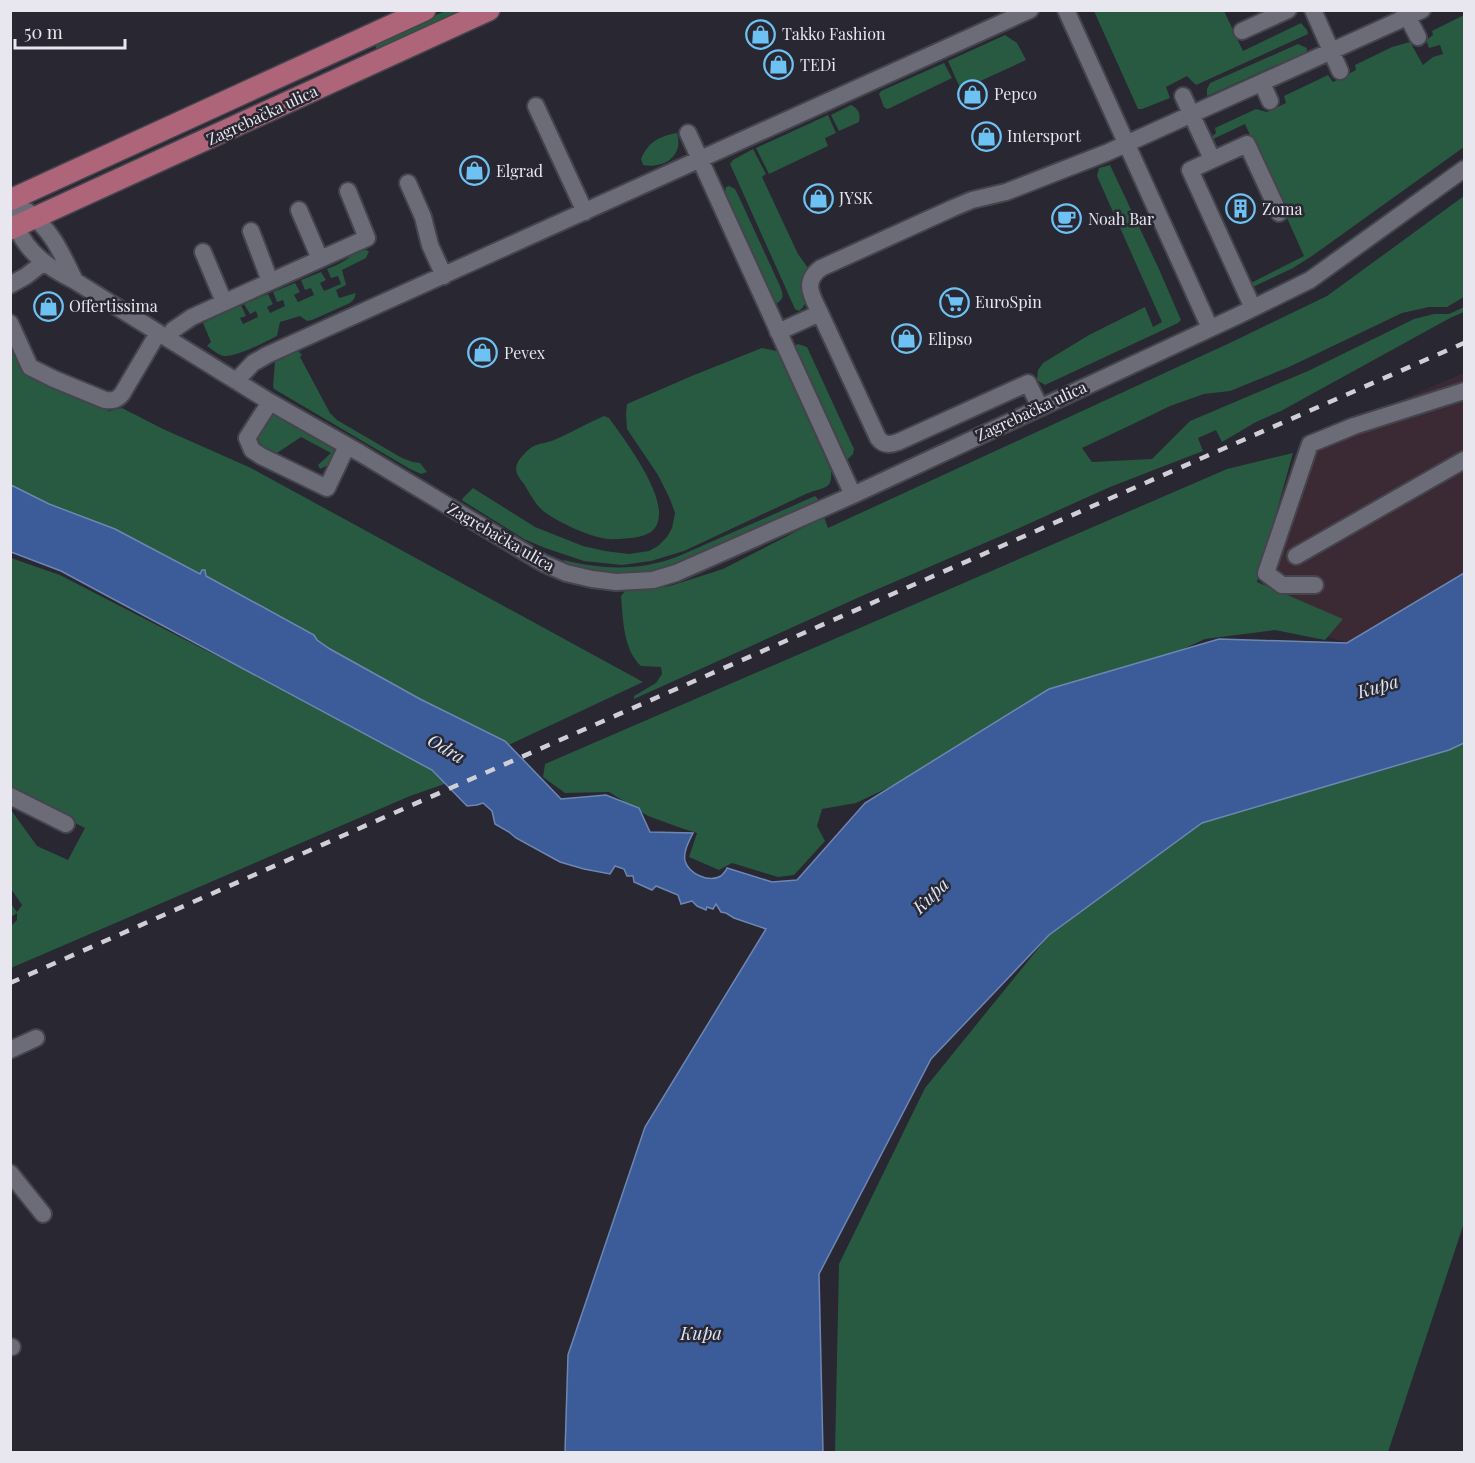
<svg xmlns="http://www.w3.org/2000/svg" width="1475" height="1463" font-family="'Playfair Display',serif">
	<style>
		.industrial { fill: #3b2a34 }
		.green { fill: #285941 }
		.water { fill: #3b5c99; stroke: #6f86b3; stroke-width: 1.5 }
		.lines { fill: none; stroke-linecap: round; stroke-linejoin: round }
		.minor-casing { stroke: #45444d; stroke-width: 20 }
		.major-casing { stroke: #45444d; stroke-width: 24 }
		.minor { stroke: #6c6c79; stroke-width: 16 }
		.major { stroke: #af6579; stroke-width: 21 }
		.rail { stroke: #d0cfd8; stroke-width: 4.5; stroke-dasharray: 10 10; stroke-linecap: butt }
		.labels { text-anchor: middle; stroke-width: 5; stroke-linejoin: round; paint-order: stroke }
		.poi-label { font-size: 16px; fill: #e8e7ef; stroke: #282732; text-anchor: start }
		.street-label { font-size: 16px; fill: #e8e7ef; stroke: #282732 }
		.water-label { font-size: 18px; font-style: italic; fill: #dbe5f7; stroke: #282732 }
	</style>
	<rect width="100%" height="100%" fill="#282732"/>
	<path class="industrial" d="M1464,373V573L1347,643L1316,633L1266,595L1260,579L1291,491L1301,443Z"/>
	<path class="green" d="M445,11H469L377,51L375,45L377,42Z
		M1094,11H1224L1243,51L1301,23L1307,30L1308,34L1196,85L1187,76L1166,87L1170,98L1142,109H1138Z
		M1464,15V147L1312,256L1293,268L1253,287L1251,283L1304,256L1245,124L1213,139L1211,137L1216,133L1215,128L1256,109L1267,112L1286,103L1284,96L1328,75L1333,82L1356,70L1355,65L1392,47L1410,42L1423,65L1433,57L1443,54L1440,45L1429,48L1426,40L1433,35L1432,31Z
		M1005,35L1017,43L1026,60L961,90L948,61Z
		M1298,44L1307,48L1306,54C1272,65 1240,82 1207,96V89L1210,83Z
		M944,63L952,78L890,108L887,109L884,107L879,94L881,91Z
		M851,105C858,108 861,114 859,122L839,131L831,115Z
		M828,115L836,133L825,138L828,146L769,174L756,148Z
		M677,133C684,156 664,169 643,165L641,159C648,142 660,136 677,133Z
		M753,149L766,174L762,177L798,254L808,268C806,271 805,275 804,278C803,291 812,301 799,311L795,309L730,164L733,160Z
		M1110,165L1158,267L1181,320L1178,323L1045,385L1037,380L1038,370L1043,363L1089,335L1145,307L1153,327L1162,322L1097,176L1099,168Z
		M729,186L735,189L739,197L780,286C783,294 785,299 776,304L725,193L726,187Z
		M1464,196V297L1447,307H1429L1402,313L1289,367L1230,391L1204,394L1170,406L1133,424L1082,448L1092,462L1152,459L1190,421L1308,371L1414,319L1434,314H1449L1464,307V312L1450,318L1281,411L1256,422L1222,442L1216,430L1198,438L1203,451L1110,487L1008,533L864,595L634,699V696L656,683L662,674L661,667L641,666C623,649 623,619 621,596L625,591L644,590L670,586L723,569L824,517L828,528L1234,341L1327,296Z
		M357,248L369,251L366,258L342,270L346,285L336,290L339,298L356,293L354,299L350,303L312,320L307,321L300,316L280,322L277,336C265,342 237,357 224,356C218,355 212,349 207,346L211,342L203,323L241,305L246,316L240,318L243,324L258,317L256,311L250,314L244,304L268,294L273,304L267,307L270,313L285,306L283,300L277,302L273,292L295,283L300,292L294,295L298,302L314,295L311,288L305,290L301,280L321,272L326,280L320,283L324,291L341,284L338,276L331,278L327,269C340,264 349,260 357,248Z
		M10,339L31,374L109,411L122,408L163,429L251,468L643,682L500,749L11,497Z
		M798,344L807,347L854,449L853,454L847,460L794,346Z
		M762,348L777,351L798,396L831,471C833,490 823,487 808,493L684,551L651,561L622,565L584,561L545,548L524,539L463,501L462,499L473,488L535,527L583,546L605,551L629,554L649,551L658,546L667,537L672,528L675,513L670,499L658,475L627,429L626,413L627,404L694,375Z
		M298,351L302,355L300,357L330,413L337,420L402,458L413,462L420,463L427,472L421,474L410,469L274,389L273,386L275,362Z
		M272,408L333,445C339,457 330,465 320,469L318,465L331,453L301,437L277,453H268C249,434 259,427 272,408Z
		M604,416L609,418C625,440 660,487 659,514C659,531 647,536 632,538C624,538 617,540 609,539C592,538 560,523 546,513C536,506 530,494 524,484C519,478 514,472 517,464C519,458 528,450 532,447C538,443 548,443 554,440C571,433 587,423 604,416Z
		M1293,453L1257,582L1343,619L1325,640L1275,630L1205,639L1036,717L856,803L822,809L817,826L825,841L794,875L778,877L732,863L719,870L689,857L697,833L678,827L648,816L609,792L565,793L543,777L545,764L1227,469Z
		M815,496L817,498L819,502L671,566C632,578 601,576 563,563L564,560C604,570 641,571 679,556Z
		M11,558L60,575L209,652L428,762L453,781L410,796L11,968V926L17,920V913L11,917V904L17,912L22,905L11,889V810L37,846L68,860L85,828L11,791Z
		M1464,743V1223L1388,1452H835L839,1264L925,1088L1049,935L1202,823L1449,750Z"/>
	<path class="water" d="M11,485L49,504L115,529L200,574L202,570H205L206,576L314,635L317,640L330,649L420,699L505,741L561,799L606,795L639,808L650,832L693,833C689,841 683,852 685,861C689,874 709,883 721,876C723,874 726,871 727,868L772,882L797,880L865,803L1049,689L1219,639L1347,643L1464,573V743L1449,750L1202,823L1049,935L931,1059L819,1274L823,1452H565L568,1355L645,1127L766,929L734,918L726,913L721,912L716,904L713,909L707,907L706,910L697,906L692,901L681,904L678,895L656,886L652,890L634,882L633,876H627L624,869L615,866L610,874L584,869L560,862L516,838L509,832L495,824L492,811L483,803L477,805L467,806L432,770L61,571L11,552Z"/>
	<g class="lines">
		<defs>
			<path id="minor" d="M1066,10L1210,328
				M1313,10L1340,71
				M1404,10L1418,37
				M1242,31L1288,10
				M1262,83L1270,101
				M1183,96L1212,159
				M536,106L585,212
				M688,133L853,495
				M408,183L423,217L430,245L444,276
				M10,200C12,209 14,219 17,228C29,255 50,268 75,281L270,402L360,453L543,563L566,573L592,579L616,582L653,580L676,573L853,495L1237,316L1310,280L1464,169
				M299,210L320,259
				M27,211C53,232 61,252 75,281
				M251,231L270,281
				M203,252L224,302
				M10,285L26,276L43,263
				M1253,308L1190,170L1247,144L1279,213
				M820,313L878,438C883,445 890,445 898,442L1028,383L1040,407
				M10,323L30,367L54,379L105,400C113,401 117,400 122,394L158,333
				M173,330L192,317L367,238L348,191
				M778,332L820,313C812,296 802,282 821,268L953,208L972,200L1006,192L1106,153L1422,10
				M236,381L253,363L267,355L1030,10
				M270,402L247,438L252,450L261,456L327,488L347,446
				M1296,556L1464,460
				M1315,585H1282L1266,573L1310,444L1354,426L1464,391
				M10,796L66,824
				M10,1050L36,1038
				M10,1173L43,1214
				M10,1347H12"/>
			<path id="major" d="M10,200L425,10
				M10,229L489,10"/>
		</defs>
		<use href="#minor" class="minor-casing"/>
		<use href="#major" class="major-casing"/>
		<use href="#minor" class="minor"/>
		<use href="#major" class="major"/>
		<path class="rail" d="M10,983L428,798L1464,343"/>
	</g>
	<defs>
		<symbol id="shop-ring" viewBox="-11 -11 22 22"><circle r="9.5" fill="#282732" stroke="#6ec2f3" stroke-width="1.5"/><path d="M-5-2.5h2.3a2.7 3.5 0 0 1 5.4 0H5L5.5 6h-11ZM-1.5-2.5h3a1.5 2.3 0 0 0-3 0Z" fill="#6ec2f3"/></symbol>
		<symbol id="building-ring" viewBox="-11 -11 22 22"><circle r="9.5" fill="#282732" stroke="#6ec2f3" stroke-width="1.5"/><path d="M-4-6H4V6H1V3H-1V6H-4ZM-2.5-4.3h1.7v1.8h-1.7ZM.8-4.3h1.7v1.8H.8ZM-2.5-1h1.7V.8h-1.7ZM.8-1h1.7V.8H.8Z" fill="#6ec2f3"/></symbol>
		<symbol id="cafe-ring" viewBox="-11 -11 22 22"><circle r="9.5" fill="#282732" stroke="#6ec2f3" stroke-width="1.5"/><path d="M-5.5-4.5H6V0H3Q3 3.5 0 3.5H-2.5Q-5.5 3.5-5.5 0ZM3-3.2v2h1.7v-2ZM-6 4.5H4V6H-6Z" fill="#6ec2f3"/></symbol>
		<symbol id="supermarket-ring" viewBox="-11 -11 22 22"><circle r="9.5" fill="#282732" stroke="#6ec2f3" stroke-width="1.5"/><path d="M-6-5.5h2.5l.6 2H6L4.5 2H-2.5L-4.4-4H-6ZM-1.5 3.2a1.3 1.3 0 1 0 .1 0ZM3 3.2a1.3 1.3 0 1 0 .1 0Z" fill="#6ec2f3"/></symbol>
	</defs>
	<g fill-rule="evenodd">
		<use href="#shop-ring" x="744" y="18" width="33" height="33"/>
		<use href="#shop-ring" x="762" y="48" width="33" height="33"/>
		<use href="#shop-ring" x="956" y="78" width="33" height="33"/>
		<use href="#shop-ring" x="970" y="120" width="33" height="33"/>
		<use href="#shop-ring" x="458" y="154" width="33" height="33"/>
		<use href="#shop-ring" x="802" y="182" width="33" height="33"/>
		<use href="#building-ring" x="1224" y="192" width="33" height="33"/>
		<use href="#cafe-ring" x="1050" y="202" width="33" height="33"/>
		<use href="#supermarket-ring" x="938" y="286" width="33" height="33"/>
		<use href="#shop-ring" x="32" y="290" width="33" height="33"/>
		<use href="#shop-ring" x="890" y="322" width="33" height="33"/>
		<use href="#shop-ring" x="466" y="336" width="33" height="33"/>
	</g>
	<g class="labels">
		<g class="poi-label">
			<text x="782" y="40">Takko Fashion</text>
			<text x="800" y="71">TEDi</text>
			<text x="994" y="100">Pepco</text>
			<text x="1007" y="142">Intersport</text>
			<text x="496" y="177">Elgrad</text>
			<text x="839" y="204">JYSK</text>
			<text x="1262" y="215">Zoma</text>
			<text x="1088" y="225">Noah Bar</text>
			<text x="975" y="308">EuroSpin</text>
			<text x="69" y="312">Offertissima</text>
			<text x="928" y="345">Elipso</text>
			<text x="504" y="359">Pevex</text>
		</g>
		<g class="street-label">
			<text transform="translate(262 115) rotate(-25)" y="6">Zagrebačka ulica</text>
			<text transform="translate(1031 411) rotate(-25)" y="6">Zagrebačka ulica</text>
			<text transform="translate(501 537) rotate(30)" y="6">Zagrebačka ulica</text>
		</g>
		<g class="water-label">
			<text transform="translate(1378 687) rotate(-16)" y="6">Kupa</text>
			<text transform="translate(446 749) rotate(31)" y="6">Odra</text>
			<text transform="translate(931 896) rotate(-44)" y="6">Kupa</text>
			<text x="701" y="1340">Kupa</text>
		</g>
	</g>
	<rect width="1475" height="1463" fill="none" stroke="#e8e7ef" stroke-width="24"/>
	<path d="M15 39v9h110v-9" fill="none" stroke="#e8e7ef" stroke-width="3"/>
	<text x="24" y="39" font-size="18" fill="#e8e7ef" stroke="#282732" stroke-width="4.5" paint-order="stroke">50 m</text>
</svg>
